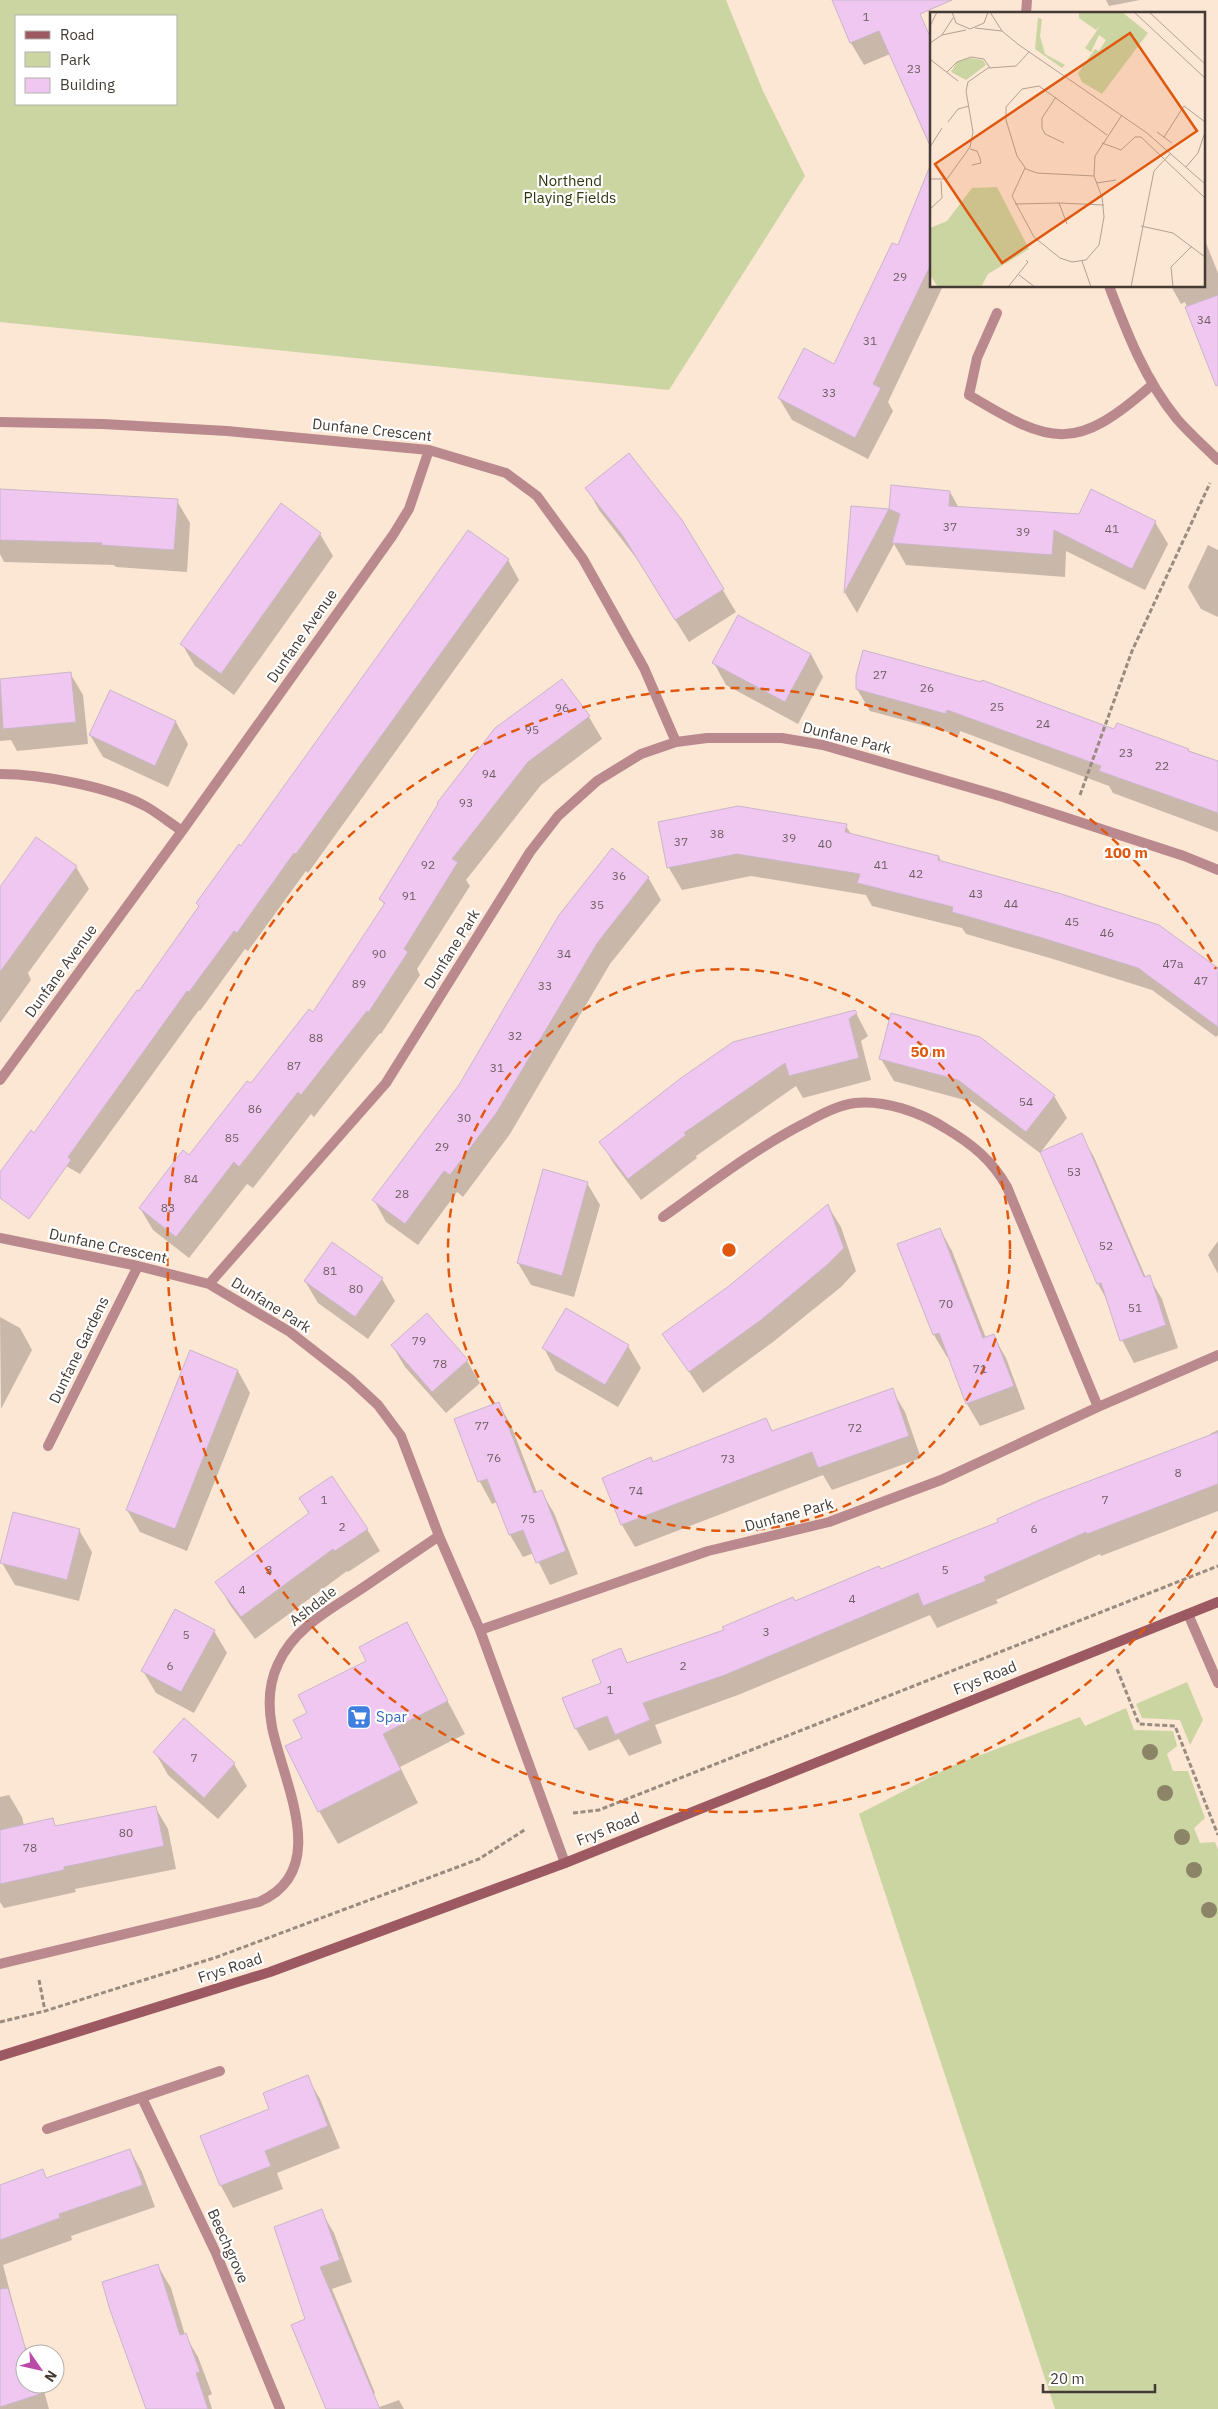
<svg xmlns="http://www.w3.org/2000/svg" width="1218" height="2409" font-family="'IBM Plex Sans',sans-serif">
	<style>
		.green { fill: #cbd5a2; fill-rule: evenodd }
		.shadow { fill: #0003 }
		.building { fill: #efc7f0; stroke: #c9b6c9 }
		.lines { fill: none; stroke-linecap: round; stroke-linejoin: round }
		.path { stroke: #9a8b7f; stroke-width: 3; stroke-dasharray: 5 2.5; stroke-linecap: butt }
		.lane { stroke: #b9898d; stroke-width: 10 }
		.street { stroke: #b9898d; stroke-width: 10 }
		.secondary { stroke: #9c5961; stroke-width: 10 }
		.tree { fill: #8b8466 }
		.ring { fill: none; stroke: #e0580e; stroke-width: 2.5; stroke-dasharray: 9 6 }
		.labels { text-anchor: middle; stroke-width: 4.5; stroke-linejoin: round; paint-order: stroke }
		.number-label { font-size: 12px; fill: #6e5e63 }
		.park-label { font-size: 15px; fill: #2f340c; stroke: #fff }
		.street-label { font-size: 15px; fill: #433b34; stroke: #fff }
		.shop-label { font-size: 15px; fill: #366cbe; stroke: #fff; text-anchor: start }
		.inset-road { fill: none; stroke: #b2a294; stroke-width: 1 }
		.view { fill: #e0580e; fill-opacity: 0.15; stroke: #e0580e; stroke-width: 2.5 }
		.inset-edge { fill: none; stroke: #433b34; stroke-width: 2.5 }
		.centre { fill: #e0580e; stroke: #fff; stroke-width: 2.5 }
		.ring-label { font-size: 15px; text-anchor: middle; font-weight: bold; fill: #e0580e; stroke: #fff; stroke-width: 4.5; stroke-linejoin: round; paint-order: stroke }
	</style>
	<rect width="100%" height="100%" fill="#fce6d4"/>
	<path class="green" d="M0,0H726L763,91L805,176L669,390L0,322ZM16,16H176V104H16Z
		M1187,1682L1203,1720L1190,1745L1180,1720L1142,1718L1136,1704Z
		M1126,1708L1134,1730L1173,1731L1177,1746L1167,1754L1173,1771H1188L1205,1818L1194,1828L1200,1843L1215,1842L1218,1850V2409H1055L859,1814L952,1766L1080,1717L1085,1726Z"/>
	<path class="shadow" d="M833,0H889L932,41V151L890,54L864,65L851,43Z
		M1106,0H1140L1109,6Z
		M924,185L932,188V286H943L888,402L893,411L868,459L792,420L779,398L834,365L899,247Z
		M1204,238L1218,273V382L1185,302L1181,304L1171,286H1204Z
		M892,486L950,492L959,508L1155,522L1168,544L1145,590L1066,551L1065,577L906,565L894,544L857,613L845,593L852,507L890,510Z
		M587,488L681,521L736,612L689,642L637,559L599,510Z
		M0,491L177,501L190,523L187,572L116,567L114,565L4,562L0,554Z
		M320,534L333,556L234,695L195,666L182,644Z
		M1208,545L1218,550V617L1201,609L1188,587Z
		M508,560L519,580L308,873L306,871L248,951L245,949L200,1011L199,1010L80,1174L45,1154L34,1135L200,907Z
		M811,654L823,677L798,724L726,685L714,663Z
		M70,673L83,695L88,744L17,751L11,740L0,741V681Z
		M562,680L589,717L602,739L541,785L466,880L470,886L417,969L420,975L381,1034L380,1033L314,1117L311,1114L253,1188L247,1184L189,1258L153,1230L140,1208L189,1157L313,1014L385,906L381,899Z
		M857,689L1115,730L1117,725L1218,761V832L1113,793L1109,786L960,731L959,735L870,711Z
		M176,722L188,744L168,787L103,757L90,735Z
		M660,823L846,826L851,834L939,857L942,863L1218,970V1035L1216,1037L1152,990L1053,959L966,934L962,928L872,906L866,895L751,876L682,890L669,868Z
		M76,867L89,889L28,973L31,980L0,1023V889Z
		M648,877L661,900L610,964L510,1134L463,1197L457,1192L418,1245L386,1222L374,1200Z
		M855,1011L868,1036L861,1041L871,1080L803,1098L796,1086L696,1156L697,1158L641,1200L614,1164L601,1142Z
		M881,1059L1054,1096L1067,1118L1040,1153L972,1102L894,1081Z
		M1081,1135L1094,1157L1146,1278L1149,1277L1162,1299L1178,1348L1134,1363L1122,1340L1109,1304L1098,1284Z
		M587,1183L600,1205L574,1297L531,1285L518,1263Z
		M828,1206L841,1227L856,1271L841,1287L773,1342L703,1393L664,1334L730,1287Z
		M940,1229L952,1251L986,1338L993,1335L1006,1358L1025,1409L980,1426L967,1404L949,1356L947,1357L934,1335L899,1245Z
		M1218,1241V1274L1208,1255Z
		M382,1279L395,1301L368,1339L318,1303L305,1281Z
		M0,1317L20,1328L32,1350L1,1409Z
		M392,1345L467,1361L480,1383L446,1413L405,1367Z
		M628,1346L641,1368L618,1407L556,1371L544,1348Z
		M238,1371L250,1393L187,1551L140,1532L127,1510Z
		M892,1390L905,1412L921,1458L832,1490L823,1475L635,1547L622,1525L603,1478L653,1463L766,1419L773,1432Z
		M498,1403L511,1425L537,1493L541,1491L554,1513L578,1574L550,1585L534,1553L523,1557L510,1535L497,1502L492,1504L480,1482L456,1419Z
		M1218,1430V1511L1101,1556L1100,1554L996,1600L998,1603L937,1628L930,1615L738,1695L655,1725L662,1743L629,1756L619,1739L589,1751L576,1729L564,1699L603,1683L620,1650L628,1664L725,1630L880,1571L1211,1436L1210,1434Z
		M300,1498L367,1529L380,1551L348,1572L347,1571L255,1639L230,1605L217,1582L309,1514Z
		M79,1530L92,1552L79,1601L15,1585L2,1563Z
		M407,1624L465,1734L400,1767L418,1803L338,1844L319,1811L304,1739L308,1714Z
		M214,1631L227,1653L194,1713L156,1693L143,1671Z
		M185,1719L234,1764L247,1786L218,1819L168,1775L155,1752Z
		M9,1795L22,1817L24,1826L52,1820L56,1827L155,1807L168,1829L176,1869L75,1889L76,1892L4,1908L0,1902V1797Z
		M307,2077L320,2099L340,2148L277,2173L283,2189L233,2208L221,2186L271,2110Z
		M130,2150L142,2172L155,2207L71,2236L72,2240L3,2265L24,2345L30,2354H25V2384H42L49,2409H0V2186L42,2170L47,2179Z
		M321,2211L334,2233L352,2282L332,2289L375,2393L337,2409H330L307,2319Z
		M158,2266L171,2288L185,2335L198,2357L212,2394L208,2396L212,2409H151Z
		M399,2400L404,2409H374Z"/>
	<path class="building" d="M832,0H952L920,14L932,41V150L879,31L850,43Z
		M930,166L932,262L873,384L881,388L855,438L778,398L804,348L834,364L892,243L898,245Z
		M1218,295V385L1216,386L1185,307Z
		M629,453L682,520L724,589L675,620L623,536L585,488Z
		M891,485L950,491L949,506L1079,514L1091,489L1156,521L1132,569L1054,530L1052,555L892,543L900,514L889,509L844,593L851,506L889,509Z
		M0,489L178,499L174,550L101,545L102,543L0,540Z
		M281,503L321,533L221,674L180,644Z
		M468,530L509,559L296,854L294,853L237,933L234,931L189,992L187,991L68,1157L71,1160L29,1219L0,1198V1172L31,1130L34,1133L137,990L139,991L199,906L196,903L239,844L241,846Z
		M738,615L811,654L785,702L712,663Z
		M863,650L981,682L982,680L1114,729L1117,723L1189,749L1188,751L1218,761V813L1099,771L1101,766L947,710L946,714L856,689V676Z
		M71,672L76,722L3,729L0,679Z
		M562,679L590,716L528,762L452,859L458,862L404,949L408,952L368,1013L367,1011L301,1095L298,1092L239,1167L234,1162L176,1237L139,1208L183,1150L189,1155L247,1081L251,1083L309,1009L313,1012L385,903L379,899L438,804L437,803L495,728Z
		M110,690L176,721L155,766L89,735Z
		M738,806L847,824L845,832L939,856L938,860L1058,893L1159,925L1218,968V1027L1138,968L1039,937L952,912L953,907L857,883L860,874L737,854L667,868L658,822Z
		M36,837L77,866L0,972V887Z
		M612,848L649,877L598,942L497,1112L450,1175L444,1171L405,1224L372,1200L459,1085L559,915Z
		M855,1010L857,1013L849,1019L859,1058L789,1076L785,1063L684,1133L686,1135L628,1179L599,1142L681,1078L733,1042Z
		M891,1013L980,1037L1055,1095L1026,1132L958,1080L879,1059Z
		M1082,1133L1144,1277L1150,1275L1166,1325L1120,1341L1101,1283L1097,1284L1040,1152Z
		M543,1169L588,1182L562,1276L517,1263Z
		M828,1204L844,1248L827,1265L761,1320L689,1372L662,1334L729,1286Z
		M940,1228L983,1338L994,1334L1014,1386L966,1404L939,1333L933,1335L897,1244Z
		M332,1242L383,1278L355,1317L304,1281Z
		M566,1308L629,1345L605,1385L542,1348Z
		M427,1313L468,1360L432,1392L391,1345Z
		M190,1350L238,1370L175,1529L126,1510Z
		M893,1388L909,1436L818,1468L812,1452L621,1525L602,1478L651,1457L653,1462L766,1418L772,1431Z
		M499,1402L534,1493L542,1490L566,1551L536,1563L523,1530L509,1535L487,1479L478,1482L454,1419Z
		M1218,1432V1484L1087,1534L1086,1532L984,1577L986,1581L923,1606L918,1593L725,1675L643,1703L650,1720L615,1735L607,1716L575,1729L562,1698L601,1683L592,1660L621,1648L627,1663L724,1630L722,1627L793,1597L795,1601L879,1566L881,1569L998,1522L997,1519L1042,1499Z
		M332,1476L368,1529L335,1551L333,1549L241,1617L215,1582L309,1513L299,1498Z
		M13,1512L80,1529L67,1580L0,1563Z
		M175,1609L215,1630L181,1692L141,1671Z
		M407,1622L448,1701L383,1734L401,1770L318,1812L285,1746L302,1738L293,1720L307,1713L298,1695L366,1661L359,1647Z
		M184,1718L235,1763L204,1798L153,1752Z
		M156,1806L164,1846L64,1867V1870L0,1884V1830L53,1818L55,1826Z
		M308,2075L328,2126L265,2151L271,2166L220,2186L200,2136L269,2109L263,2093Z
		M130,2149L143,2185L59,2214L60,2218L0,2240V2185L43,2169L46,2178Z
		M322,2209L340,2260L320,2267L380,2409H326L291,2325L305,2319L274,2227Z
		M158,2264L180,2335L186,2333L200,2372L196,2373L208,2409H146L110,2310L102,2282Z
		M8,2288L27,2354H25V2384H37L40,2394L0,2407V2289Z"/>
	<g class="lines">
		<path class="path" d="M1080,795L1132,651L1210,483
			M1117,1669L1139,1724L1175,1726L1218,1835
			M573,1813L599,1810L1218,1566
			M39,1980L45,2011
			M0,2022L45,2011L217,1957L479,1859L526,1829"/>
		<path class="lane" d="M1188,1614L1218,1683"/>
		<path class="street" d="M1026,14L1027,0
			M1109,286C1127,333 1145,380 1177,419C1190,434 1204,446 1218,460
			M997,313L977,358L969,395C1053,446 1076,452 1153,384
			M0,422L103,424L227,431L429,450L506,473L537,496L583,559L644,668L676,742
			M0,774C41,774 111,787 147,807C159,814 170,823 182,831L393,535L409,509L429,450
			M0,1080L182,831
			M663,1217C711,1183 757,1147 809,1121C823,1113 839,1105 855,1103C885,1100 920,1112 945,1128C972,1144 992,1160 1007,1187L1098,1407
			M0,1238L138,1266L209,1284L290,1332L350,1379L378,1405L401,1436L439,1536L480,1630L565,1863
			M209,1284L386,1083L530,852L558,816L597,781L641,754L676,742L707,738H782L823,745L1003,797L1184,856L1218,870
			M48,1446L138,1266
			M480,1630L708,1551L829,1522L941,1480L1098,1407L1218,1355
			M0,1964L259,1902C332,1871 283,1782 272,1727C268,1706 269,1683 278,1664C294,1627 333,1608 364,1587C389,1570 414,1553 439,1536
			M142,2098L216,2253L280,2409
			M47,2129L220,2071"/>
		<path class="secondary" d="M0,2056L270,1972L565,1863L1218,1602"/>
	</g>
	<g class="tree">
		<circle cx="1150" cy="1752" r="8"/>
		<circle cx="1165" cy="1793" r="8"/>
		<circle cx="1182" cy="1837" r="8"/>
		<circle cx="1194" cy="1870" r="8"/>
		<circle cx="1209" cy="1910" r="8"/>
	</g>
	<g class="ring">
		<circle cx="729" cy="1250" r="281"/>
		<path d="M1216 1531A562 562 0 1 1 1216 969"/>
	</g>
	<defs>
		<symbol id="supermarket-square" viewBox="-11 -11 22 22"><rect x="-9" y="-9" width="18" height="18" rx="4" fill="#3f7fe0" stroke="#fff"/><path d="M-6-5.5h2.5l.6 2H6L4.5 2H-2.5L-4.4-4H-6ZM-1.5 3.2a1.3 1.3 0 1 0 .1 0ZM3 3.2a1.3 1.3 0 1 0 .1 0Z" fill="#fff"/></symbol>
	</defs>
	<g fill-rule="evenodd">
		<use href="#supermarket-square" x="345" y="1703" width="28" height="28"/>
	</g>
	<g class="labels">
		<g class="number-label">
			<text x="866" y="21">1</text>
			<text x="914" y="73">23</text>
			<text x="900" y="281">29</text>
			<text x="1204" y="324">34</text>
			<text x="870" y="345">31</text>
			<text x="829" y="397">33</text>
			<text x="950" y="531">37</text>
			<text x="1112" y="533">41</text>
			<text x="1023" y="536">39</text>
			<text x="880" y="679">27</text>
			<text x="927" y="692">26</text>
			<text x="997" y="711">25</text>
			<text x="562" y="712">96</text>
			<text x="1043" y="728">24</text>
			<text x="532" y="734">95</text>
			<text x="1126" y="757">23</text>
			<text x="1162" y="770">22</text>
			<text x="489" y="778">94</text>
			<text x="466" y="807">93</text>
			<text x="717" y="838">38</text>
			<text x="789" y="842">39</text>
			<text x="681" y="846">37</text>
			<text x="825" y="848">40</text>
			<text x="428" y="869">92</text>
			<text x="881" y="869">41</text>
			<text x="916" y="878">42</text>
			<text x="619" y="880">36</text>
			<text x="976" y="898">43</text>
			<text x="409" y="900">91</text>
			<text x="1011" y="908">44</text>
			<text x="597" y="909">35</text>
			<text x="1072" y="926">45</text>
			<text x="1107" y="937">46</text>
			<text x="379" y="958">90</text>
			<text x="564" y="958">34</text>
			<text x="1173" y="968">47a</text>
			<text x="1201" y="985">47</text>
			<text x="359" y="988">89</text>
			<text x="545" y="990">33</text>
			<text x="515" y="1040">32</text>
			<text x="316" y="1042">88</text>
			<text x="294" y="1070">87</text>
			<text x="497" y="1072">31</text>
			<text x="1026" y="1106">54</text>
			<text x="255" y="1113">86</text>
			<text x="464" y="1122">30</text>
			<text x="232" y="1142">85</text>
			<text x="442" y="1151">29</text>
			<text x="1074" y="1176">53</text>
			<text x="191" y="1183">84</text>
			<text x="402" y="1198">28</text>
			<text x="168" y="1212">83</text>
			<text x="1106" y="1250">52</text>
			<text x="330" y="1275">81</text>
			<text x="356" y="1293">80</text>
			<text x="946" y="1308">70</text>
			<text x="1135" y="1312">51</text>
			<text x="419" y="1345">79</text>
			<text x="440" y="1368">78</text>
			<text x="980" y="1373">71</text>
			<text x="482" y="1430">77</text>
			<text x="855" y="1432">72</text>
			<text x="494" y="1462">76</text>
			<text x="728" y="1463">73</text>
			<text x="1178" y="1477">8</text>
			<text x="636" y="1495">74</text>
			<text x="324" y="1504">1</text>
			<text x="1105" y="1504">7</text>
			<text x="528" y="1523">75</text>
			<text x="342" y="1531">2</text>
			<text x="1034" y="1533">6</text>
			<text x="269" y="1574">3</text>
			<text x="945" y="1574">5</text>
			<text x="242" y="1594">4</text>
			<text x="852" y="1603">4</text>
			<text x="766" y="1636">3</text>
			<text x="186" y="1639">5</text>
			<text x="170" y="1670">6</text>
			<text x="683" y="1670">2</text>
			<text x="610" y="1694">1</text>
			<text x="194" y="1762">7</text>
			<text x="126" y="1837">80</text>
			<text x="30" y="1852">78</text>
		</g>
		<g class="park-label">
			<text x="570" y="186">Northend<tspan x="570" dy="17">Playing Fields</tspan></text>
		</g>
		<g class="street-label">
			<text transform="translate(372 430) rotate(6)" y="5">Dunfane Crescent</text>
			<text transform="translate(302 636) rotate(-55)" y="5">Dunfane Avenue</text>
			<text transform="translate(847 738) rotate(14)" y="5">Dunfane Park</text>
			<text transform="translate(452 949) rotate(-58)" y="5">Dunfane Park</text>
			<text transform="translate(61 971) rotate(-54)" y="5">Dunfane Avenue</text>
			<text transform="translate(108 1246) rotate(12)" y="5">Dunfane Crescent</text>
			<text transform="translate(271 1305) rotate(32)" y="5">Dunfane Park</text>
			<text transform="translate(79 1350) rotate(-64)" y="5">Dunfane Gardens</text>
			<text transform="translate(789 1515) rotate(-15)" y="5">Dunfane Park</text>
			<text transform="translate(313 1606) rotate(-38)" y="5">Ashdale</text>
			<text transform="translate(985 1678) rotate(-22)" y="5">Frys Road</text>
			<text transform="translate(608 1829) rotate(-22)" y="5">Frys Road</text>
			<text transform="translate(230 1968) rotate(-18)" y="5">Frys Road</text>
			<text transform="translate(228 2246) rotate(66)" y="5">Beechgrove</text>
		</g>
		<g class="shop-label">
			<text x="376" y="1722">Spar</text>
		</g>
	</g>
	<g transform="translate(930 12)">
		<rect width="275" height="275" fill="#fce6d4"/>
		<path d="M149,0H192L218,21L172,82L152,70L148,61L165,37L169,39L176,28L169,23L161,40L155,36L170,14L166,18L149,6ZM108,6L112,7L110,24L115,42L135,53L132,56L105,37ZM40,46L53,48L56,53L36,68L21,60L27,50ZM67,175L99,237L58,262L51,275H8L0,263V216L17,209L42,176Z" fill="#cbd5a2"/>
		<path class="inset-road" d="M22,0L26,11L40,17L54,11L58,0M60,0L72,19L89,33L217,121L275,172M204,0L275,66M219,0L275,52M0,14L7,0M45,16L72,19M12,23L36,18M0,31L12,23L23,6M1,48L28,69M17,60L27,50L41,45L54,47L60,56M126,85L112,106V116L115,122L134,131M18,110L28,97L39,94M227,120L242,131M234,125L254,94L275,110M172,131L191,138L205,125H211L275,186M0,135L12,116M40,137L47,139L50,146L51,151L42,153M256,155L268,141L275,120M95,156L82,184L104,225L130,246L142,250L156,248L169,233L174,205L172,185L164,164L165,144L192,103M164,164L107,161L96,157L87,144L76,108V95L92,77L109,74L177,123M0,167H17L40,135L43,120L36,79L38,70L58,56L86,54L99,40M167,171L186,168M129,191L174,193M85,192L129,191L137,212M0,197L12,186L11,169M211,214L243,221L275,245M152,249L161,275M89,263L105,275M78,275L98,250L96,248M201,275L224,159L241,141M243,275L241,255L262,234"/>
		<path class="view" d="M200,21L267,119L72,251L5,152Z"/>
		<rect width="275" height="275" class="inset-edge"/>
	</g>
	<circle cx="729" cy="1250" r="8" class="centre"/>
	<g class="ring-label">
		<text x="1126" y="858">100 m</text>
		<text x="928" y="1057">50 m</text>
	</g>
	<rect x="15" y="15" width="162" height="90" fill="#ffffff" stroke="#b4b1ae"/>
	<rect x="25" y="31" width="25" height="8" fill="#9c5961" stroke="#b4b1ae"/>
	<text x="60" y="40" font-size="15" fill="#433b34">Road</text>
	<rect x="25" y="52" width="25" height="15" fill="#cbd5a2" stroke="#b4b1ae"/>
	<text x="60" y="65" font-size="15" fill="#433b34">Park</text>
	<rect x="25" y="78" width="25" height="15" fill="#efc7f0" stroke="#b4b1ae"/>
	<text x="60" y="90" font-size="15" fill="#433b34">Building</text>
	<g transform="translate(40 2369) rotate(124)"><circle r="24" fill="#ffffff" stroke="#b4b1ae"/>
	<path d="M0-4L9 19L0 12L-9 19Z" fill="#ba4ba8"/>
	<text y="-8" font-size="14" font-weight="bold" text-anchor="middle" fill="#433b34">N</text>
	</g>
	<path d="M1043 2384v8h112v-8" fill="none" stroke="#433b34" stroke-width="2.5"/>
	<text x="1050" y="2384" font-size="15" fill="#433b34" stroke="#ffffff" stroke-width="4" paint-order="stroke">20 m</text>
</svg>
